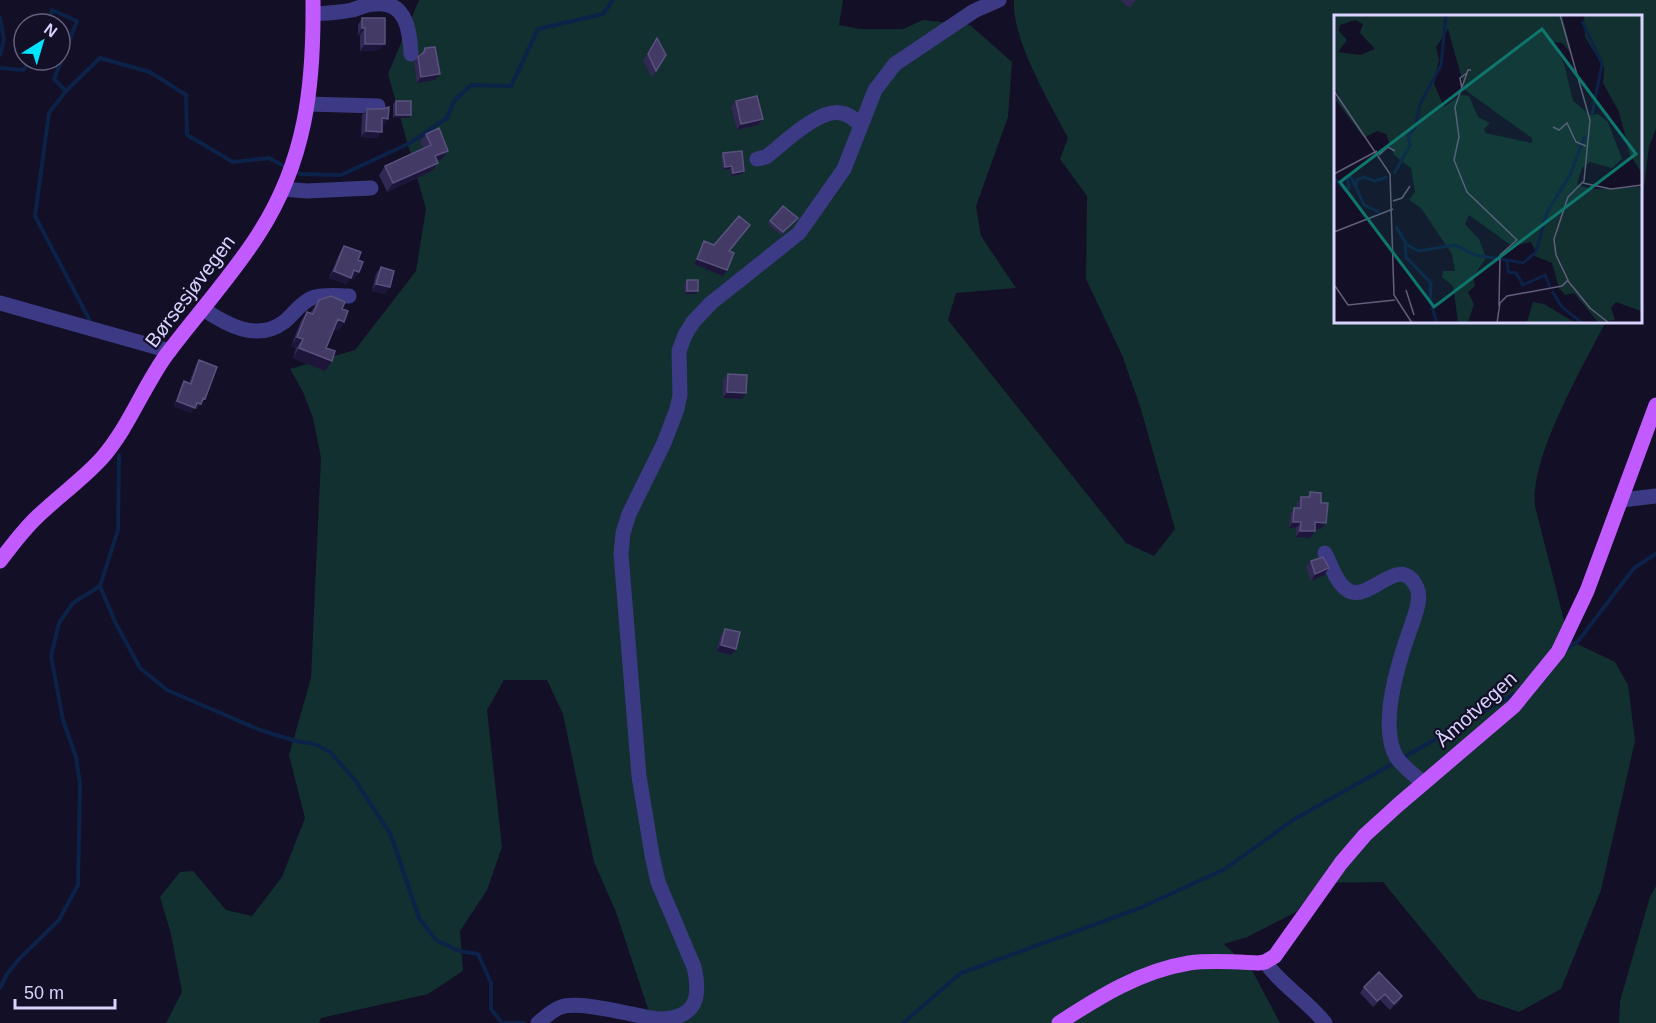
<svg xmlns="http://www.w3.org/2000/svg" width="1656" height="1023" font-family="Helvetica,sans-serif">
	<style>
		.green { fill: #12302f }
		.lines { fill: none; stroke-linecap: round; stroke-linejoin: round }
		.stream { stroke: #0c2248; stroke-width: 4 }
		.minor { stroke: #3d3a85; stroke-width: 15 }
		.major { stroke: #c25bff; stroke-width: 15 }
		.wall { fill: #312854 }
		.shaded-wall { fill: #1d163a }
		.building { fill: #433a66; stroke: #5a527e; stroke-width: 1.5 }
		.labels { text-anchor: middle; stroke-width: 4.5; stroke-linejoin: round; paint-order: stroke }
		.street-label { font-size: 20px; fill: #d9d4ff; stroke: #130f26 }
		.inset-river { fill: none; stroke: #0c2248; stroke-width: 3 }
		.inset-road { fill: none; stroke: #625e7d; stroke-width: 1.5 }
		.view { fill: #0f766e; fill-opacity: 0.15; stroke: #0f766e; stroke-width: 3 }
		.inset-edge { fill: none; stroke: #d9d4ff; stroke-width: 3 }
	</style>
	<rect width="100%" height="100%" fill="#130f26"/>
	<path class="green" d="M419,0H843L839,25L860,29H903L923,20L970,25L1012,62L1008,117L976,206L981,236L1016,288L956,293L948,320L1126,543L1154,556L1175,529L1140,406L1122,355L1086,279L1087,196L1060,159L1068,138C1050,103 1011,38 1014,0H1656V128L1649,147L1640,218V16H1335V321H1606C1583,367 1530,456 1535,506L1569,640L1615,662L1628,685L1635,741L1601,890L1561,989L1519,1012L1478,998L1383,882L1319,883L1296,912L1247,937L1224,944L1253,972L1280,1023H664L649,1012L616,912L594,862L563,714L547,680H504L487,710L502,847L487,890L460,931L463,971L428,994L321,1018L319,1023H166L182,992L171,934L160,897L180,872L193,871L226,910L252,916L282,877L305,818L289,755L311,678L321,458L313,418L303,392L290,369L355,350L416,271L426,209L388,74Z
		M1656,886V1023H1619L1620,1001L1650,897Z"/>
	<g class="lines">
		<path class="stream" d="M0,18L4,40L0,55
			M49,24L52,10L77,21L54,79L66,91L100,58L150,72L186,95L187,135L233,162L269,158L286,167
			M0,68L23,70L32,60
			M66,91L49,113L35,216L89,319
			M293,170L301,174L341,175L410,143L447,118L454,101L471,85L511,86L538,29L603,14L613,0
			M119,455L118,530L100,586L115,622L140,668L167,690L260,730L296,741L315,744L330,752L355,780L391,835L419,918L436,940L459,951L478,954L491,983V1009L502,1023
			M1565,650L1579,640L1634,568L1656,554
			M1401,759L1514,694
			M0,988L7,974L19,959L59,920L78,885L80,784L76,757L63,720L51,656L59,623L73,603L100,586
			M505,1023H524
			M903,1023L961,973L1140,908L1225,869L1293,820L1394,763"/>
		<path class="minor" d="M313,14C326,13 339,13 352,10C359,8 366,4 375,4C406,0 410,31 411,54
			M308,104L378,106
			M757,159L766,157C783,144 819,108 841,113C849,114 855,120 861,125
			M283,189L307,191L371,188
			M0,303L170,351
			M203,309C227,325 257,342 284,322C293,315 301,302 312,298C323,294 338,296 349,296
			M1622,500L1656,496
			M1325,553C1331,565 1337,585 1349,591C1371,602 1400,551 1417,588C1422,599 1415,614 1412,624C1400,657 1377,725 1397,758C1404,768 1415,775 1423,783
			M1265,962C1281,985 1307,1000 1325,1023
			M538,1023C545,1017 552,1010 561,1007C580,1000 635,1016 657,1019C694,1019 702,1001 694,967L658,882L652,855L639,776L621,554L623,533L629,514L664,443L677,409L680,395L679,351L685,335L693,322L711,303L799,233L844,169L875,90L895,64L974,11L999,0"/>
		<path class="major" d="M0,561C12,545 24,529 38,516C59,496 83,479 102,458C129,427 143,387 167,354C197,314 231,277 258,235C306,161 314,86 313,0
			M1059,1023C1099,997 1140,971 1189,963C1212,960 1236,962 1258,963L1265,962L1275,956L1341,863L1365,835L1398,805L1514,706L1558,652L1587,591L1656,405"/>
	</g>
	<path class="wall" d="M1120,0H1136L1130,8Z
		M362,18L380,50L360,51V35H358V25Z
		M657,38L656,71L652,77L643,61Z
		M425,48L440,74L435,80L417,83L414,63Z
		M396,101L411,115L409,118H393V104Z
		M736,101L763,119L758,125L737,130L731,107Z
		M367,109L388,119L384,125H382L377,138L361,137L362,115Z
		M426,134L448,151L442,159L437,161L438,163L432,171L387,192L379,175L385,166L423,148L420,142Z
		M723,153L742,174L731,176L730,169L723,170L721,156Z
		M783,206L798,218L781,235L768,224Z
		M704,241L730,251L727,270L723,276L694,264L701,247Z
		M344,246L358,260L359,272L354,279L351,277L346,284L329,278L340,252Z
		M381,267L385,294L372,291L376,274Z
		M687,280L696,294H685L684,284Z
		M319,300L342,309L344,322L338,331L334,329L326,348L325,371L293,358L296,348L291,346L301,321L307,312L310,313Z
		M199,360L205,399L197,409L194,408L191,413L174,406L181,386L184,381L189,383L196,365Z
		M728,374L746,393L742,399L723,398V380Z
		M1310,492L1321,503L1326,523L1321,529H1315V531L1310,538L1296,537V528H1289L1290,515L1294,508H1297V503L1301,497H1307Z
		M1311,561L1329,568L1324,575L1311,581L1306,567Z
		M725,629L736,649L731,655L716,651L721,635Z
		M1364,987L1402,996L1398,1003L1390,1010L1380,1000L1373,1007L1360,993Z"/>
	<path class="shaded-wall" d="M362,28H365L360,35H358Z
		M365,44H385L380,50L360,51Z
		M440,74L435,80L417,83L421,77Z
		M396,115H411L409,118H393Z
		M382,118L388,119L384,125H378Z
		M763,119L758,125L737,130L741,124Z
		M366,131L382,132L377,138L361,137Z
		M448,151L442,159L429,165L435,156Z
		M438,163L432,171L387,192L393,183Z
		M732,166L730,169L723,170L725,167Z
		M744,171L742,174L731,176L733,173Z
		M697,259L727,270L723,276L694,264Z
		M354,270L359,272L354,279L349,277Z
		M334,271L351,278L346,284L329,278Z
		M376,284L390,287L385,294L372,291Z
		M687,291H698L696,294H685Z
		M338,319L344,322L338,331L331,328Z
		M297,337L303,339L296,348L291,346Z
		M299,348L332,361L325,371L293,358Z
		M727,392L746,393L742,399L723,398Z
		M177,401L197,403L201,404L197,409L194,408L191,413L174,406Z
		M1293,522H1301L1296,528H1289Z
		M1315,522L1326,523L1321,529H1310Z
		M1300,531H1315L1310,538L1296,537Z
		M1329,568L1324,575L1311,581L1315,574Z
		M721,645L736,649L731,655L716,651Z
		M1402,996L1398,1003L1390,1010L1394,1004Z"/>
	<path class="building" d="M362,18H385V44H365V28H362Z
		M657,38L666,55L656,71L648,54Z
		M435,47L440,74L421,77L418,57L424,52L425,48Z
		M757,96L763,119L741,124L736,101Z
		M396,101H411V115H396Z
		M389,107L388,119L382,118V132L366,131L367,109H382Z
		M439,128L448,151L435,156L438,163L393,183L385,166L431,145L426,134Z
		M742,151L744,171L733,173L732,166L725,167L723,153Z
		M783,206L798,218L783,232L770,221Z
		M739,216L750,225L729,251L734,253L727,270L697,259L704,241L714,245Z
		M344,246L361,252L358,260L363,262L359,272L354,270L351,278L334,271Z
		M381,267L394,271L390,287L376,284Z
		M687,280H698V291H687Z
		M331,296L345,302L342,309L348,311L344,322L338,319L326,348L335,351L332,361L299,348L303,339L297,337L307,312L313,314L319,300Z
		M199,360L217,367L205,399L203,398L201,404L197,403L195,408L177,401L184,381L191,384Z
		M728,374L747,375L746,393L727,392Z
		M1310,492L1321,493V503H1328L1326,523L1315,522V531H1300L1301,522H1293L1294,508H1301V497H1310Z
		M1323,557L1329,568L1315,574L1311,561Z
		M725,629L740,632L736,649L721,645Z
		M1379,972L1402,996L1394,1004L1385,994L1377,1001L1364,987Z"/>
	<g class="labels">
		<g class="street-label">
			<text transform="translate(190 291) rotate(-53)" y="7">Børsesjøvegen</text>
			<text transform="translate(1476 709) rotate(-42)" y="7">Åmotvegen</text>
		</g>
	</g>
	<g transform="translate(1334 15)">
		<rect width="308" height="308" fill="#130f26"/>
		<path d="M0,0H228L238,39L228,28L219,27L230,49L239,86L256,100L264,99L274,107L288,144L278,153L256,147L248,153L243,169L256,174L306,172L307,177V296L282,287L277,293L281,305L264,307L240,278L231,280L225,273L218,248L198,240L202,237L197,227L178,231L135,200L131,209L145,224L152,243L139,262L141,271L134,277L140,289L134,307H124L119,271L108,262L109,256H121L118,239L87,193L75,185L81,177L77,153L60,140L52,119L43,116L30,123L1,84L5,81L0,72ZM21,5L29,9L26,18L41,34L26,40L4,37L13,25L5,16L6,10ZM114,14L131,75L198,123V128L151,118L150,114L156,108L144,102L135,81L127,80L110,92L100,69L105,44L102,32ZM250,0H307V157L296,140L285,97L269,68L270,53L251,22ZM199,287L210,289L240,307H193Z" fill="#12302f" fill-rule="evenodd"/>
		<path class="inset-river" d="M248,6L268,49L258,100M60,159L76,130L74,121L81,113L86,89L107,50L112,0M0,163L11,175L15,173L13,163L17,162L22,172L23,165L30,162L41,166L53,162M22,172L30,190L45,197M62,211L72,229L84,236L121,230L141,240L173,245L174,257L182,258L189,270L211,260L216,272M71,230L72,242L97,268L96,285L103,308M173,245L189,248L202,237L213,197L236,160L251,121M218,276L228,292L248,308"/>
		<path class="inset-road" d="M137,55H134L121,92L125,122L120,145L133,177L183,225L166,240L165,291M128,74L126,63L133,58M0,76L56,159L60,280L78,308M219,112L225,115L233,108L242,127L252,131M45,140L54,132L61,136M0,159L43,136M249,168L277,174L308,170M59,186L68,183L76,171M0,217L59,194M234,266L256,293L275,308M1,271L14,290L61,285M72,275L80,300M163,308L166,288L173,281L228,271L234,265L222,240L220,224L234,182L250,166L256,105L226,0"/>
		<path class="view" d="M208,14L302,139L100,292L6,167Z"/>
		<rect width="308" height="308" class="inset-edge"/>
	</g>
	<g transform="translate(42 42) rotate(37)"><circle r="28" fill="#130f26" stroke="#625e7d" stroke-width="1.5"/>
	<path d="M0-4.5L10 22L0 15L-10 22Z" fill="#00e5ff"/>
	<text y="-9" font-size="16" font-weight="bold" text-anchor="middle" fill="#d9d4ff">N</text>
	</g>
	<path d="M15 999v9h100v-9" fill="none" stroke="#d9d4ff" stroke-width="3"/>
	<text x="24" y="999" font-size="18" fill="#d9d4ff" stroke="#130f26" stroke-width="4.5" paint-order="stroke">50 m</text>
</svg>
